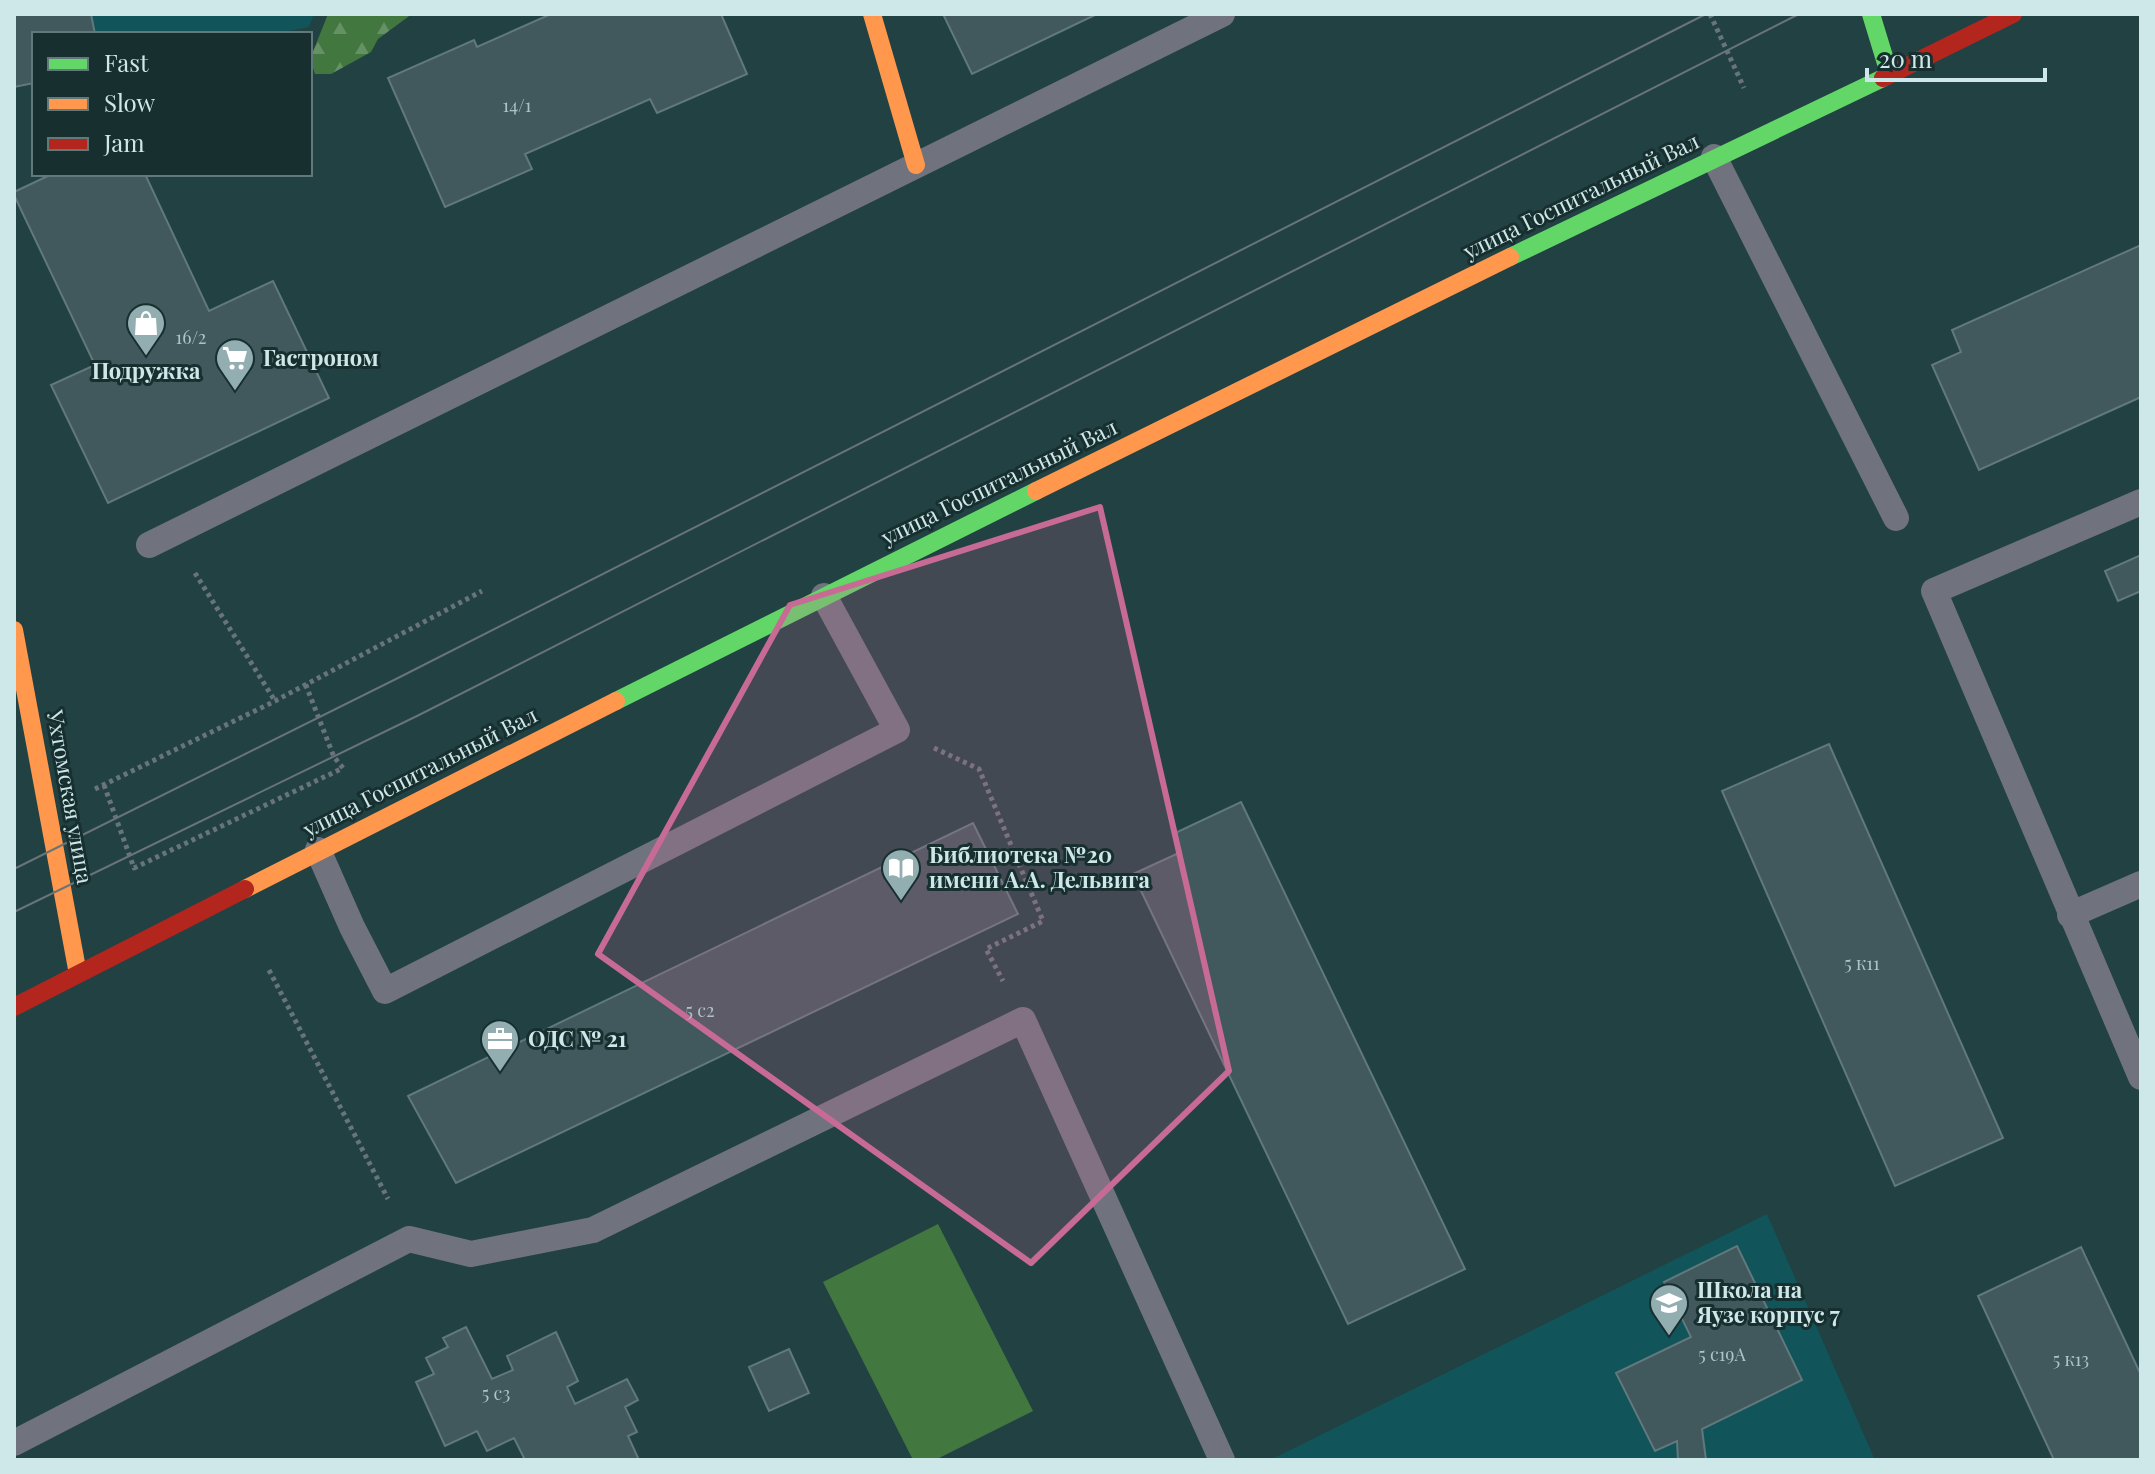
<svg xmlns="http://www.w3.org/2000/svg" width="2155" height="1474" font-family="'Playfair Display',serif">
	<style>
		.built { fill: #115459 }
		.forest { fill: url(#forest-firs) }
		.pitch { fill: #427740 }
		.building { fill: #41585c; stroke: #61797d; stroke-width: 2 }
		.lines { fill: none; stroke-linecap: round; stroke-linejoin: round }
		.path { stroke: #69747a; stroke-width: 5; stroke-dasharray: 4 4; stroke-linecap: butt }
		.lane { stroke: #70737e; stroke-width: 26 }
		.fast { stroke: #63d668; stroke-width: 18 }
		.slow { stroke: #ff974d; stroke-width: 18 }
		.jam { stroke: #b3261e; stroke-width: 18 }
		.tram { stroke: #69737a; stroke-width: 2 }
		.marked { fill: #c76b94; fill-opacity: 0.2; stroke: #c76b94; stroke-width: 6; stroke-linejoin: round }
		.labels { text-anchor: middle; stroke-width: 6; stroke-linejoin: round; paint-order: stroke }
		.number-label { font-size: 18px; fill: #abc4c6 }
		.street-label { font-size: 22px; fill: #cee8ea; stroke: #182f30 }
		.poi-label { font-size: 22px; font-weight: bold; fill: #cee8ea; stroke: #182f30; text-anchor: start }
	</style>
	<defs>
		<pattern id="forest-firs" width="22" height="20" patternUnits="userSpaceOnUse" patternTransform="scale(2)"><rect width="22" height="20" fill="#427740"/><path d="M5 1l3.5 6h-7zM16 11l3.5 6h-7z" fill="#659165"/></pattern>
	</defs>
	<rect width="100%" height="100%" fill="#224143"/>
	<path class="built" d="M91,14H314L309,27L275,34H95Z
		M1767,1214L1875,1460H1270Z"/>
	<path class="forest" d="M328,14H412L378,39L371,52L331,74H315L310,59Z"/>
	<path class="pitch" d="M938,1224L1033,1411L935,1460H913L823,1282Z"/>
	<path class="building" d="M14,14H91L95,34H34V83L14,87Z
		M551,14H721L747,74L657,113L650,99L525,154L532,169L445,207L388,78L474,40L477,47Z
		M943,14H1097L972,74Z
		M52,174H145L209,311L273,281L329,398L108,503L51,385L95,365L14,195V192Z
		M2141,245V397L1979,470L1932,365L1961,352L1952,330Z
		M2141,555V591L2118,601L2105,571Z
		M1829,744L2003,1138L1895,1186L1722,791Z
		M1241,802L1465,1269L1348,1324L1133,874L1181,852L1173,834Z
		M973,823L1018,914L456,1183L408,1096Z
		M1737,1246L1802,1380L1702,1429L1706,1460H1678L1677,1441L1655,1451L1616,1373L1691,1337L1664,1282Z
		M2081,1247L2141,1375V1460H2054L1978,1296Z
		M466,1327L492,1379L513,1370L507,1356L556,1332L578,1381L567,1387L575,1404L627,1379L638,1400L625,1407L637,1432L628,1436L639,1460H525L514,1438L487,1451L477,1431L445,1446L416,1382L434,1374L426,1358L448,1347L443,1338Z
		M789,1349L809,1393L769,1411L749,1367Z"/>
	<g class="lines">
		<path class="path" d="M1710,14L1744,88
			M195,573L275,701
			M934,748L979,769L1043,921L986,949L1003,981
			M104,785L134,868L343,768L334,757L305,683
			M95,789L275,701L482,591
			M269,970L388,1199"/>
		<path class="lane" d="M1714,157L1896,518
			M2141,502L1934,591L2141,1077
			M149,545L1222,14
			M318,850L352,927L385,991L897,730L824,596
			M2070,915L2141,884
			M14,1443L409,1239L471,1254L593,1230L1023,1020L1222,1460"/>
		<path class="fast" d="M1871,14L1889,73
			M1510,257L1883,78
			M616,701L1036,491"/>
		<path class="slow" d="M872,14L916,165
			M1036,491L1510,257
			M14,630L78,974
			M245,889L616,701"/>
		<path class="jam" d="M1883,78L2013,14
			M14,1007L245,889"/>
		<path class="tram" d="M14,869L398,678L1706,14
			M14,912L419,715L1799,14"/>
	</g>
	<path class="marked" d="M1100,507L1229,1071L1031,1263L598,954L790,605Z"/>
	<defs>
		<symbol id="shop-pin" viewBox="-11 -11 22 30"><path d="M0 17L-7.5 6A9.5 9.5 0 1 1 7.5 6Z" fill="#92aeb0" stroke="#182f30"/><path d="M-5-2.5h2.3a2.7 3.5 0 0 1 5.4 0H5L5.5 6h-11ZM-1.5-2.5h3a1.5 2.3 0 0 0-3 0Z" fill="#fff"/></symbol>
		<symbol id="supermarket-pin" viewBox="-11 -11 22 30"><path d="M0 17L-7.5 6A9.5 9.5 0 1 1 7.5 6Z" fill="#92aeb0" stroke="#182f30"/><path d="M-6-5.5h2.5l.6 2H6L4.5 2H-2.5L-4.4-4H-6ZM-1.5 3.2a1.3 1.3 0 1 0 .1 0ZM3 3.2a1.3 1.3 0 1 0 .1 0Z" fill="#fff"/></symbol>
		<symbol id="library-pin" viewBox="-11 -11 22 30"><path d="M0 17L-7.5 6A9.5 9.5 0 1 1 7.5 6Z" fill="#92aeb0" stroke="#182f30"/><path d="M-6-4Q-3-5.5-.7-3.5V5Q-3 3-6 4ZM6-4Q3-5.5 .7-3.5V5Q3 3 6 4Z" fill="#fff"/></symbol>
		<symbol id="office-pin" viewBox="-11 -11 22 30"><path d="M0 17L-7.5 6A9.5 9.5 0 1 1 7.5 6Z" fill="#92aeb0" stroke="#182f30"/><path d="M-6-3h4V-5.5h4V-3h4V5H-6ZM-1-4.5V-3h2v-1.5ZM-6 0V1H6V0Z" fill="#fff"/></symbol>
		<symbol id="school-pin" viewBox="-11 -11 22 30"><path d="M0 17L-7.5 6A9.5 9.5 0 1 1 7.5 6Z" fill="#92aeb0" stroke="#182f30"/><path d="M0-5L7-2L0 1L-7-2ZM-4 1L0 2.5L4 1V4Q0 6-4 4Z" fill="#fff"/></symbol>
	</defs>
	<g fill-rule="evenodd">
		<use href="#shop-pin" x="124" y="301" width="44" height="60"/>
		<use href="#supermarket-pin" x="213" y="336" width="44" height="60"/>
		<use href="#library-pin" x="879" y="846" width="44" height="60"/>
		<use href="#office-pin" x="478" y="1017" width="44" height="60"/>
		<use href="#school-pin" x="1647" y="1281" width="44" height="60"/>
	</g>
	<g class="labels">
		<g class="number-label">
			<text x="517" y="112">14/1</text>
			<text x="191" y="344">16/2</text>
			<text x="1862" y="970">5 к11</text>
			<text x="700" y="1017">5 с2</text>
			<text x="1722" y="1361">5 с19А</text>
			<text x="2071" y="1366">5 к13</text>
			<text x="496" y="1400">5 с3</text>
		</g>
		<g class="street-label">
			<text transform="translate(1581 196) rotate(-26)" y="8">улица Госпитальный Вал</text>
			<text transform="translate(999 482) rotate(-26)" y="8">улица Госпитальный Вал</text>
			<text transform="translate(420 772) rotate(-27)" y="8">улица Госпитальный Вал</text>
			<text transform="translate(70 797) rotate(80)" y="8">Ухтомская улица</text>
		</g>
		<g class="poi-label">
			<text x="263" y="366">Гастроном</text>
			<text x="146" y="379" text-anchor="middle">Подружка</text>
			<text x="929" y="863">Библиотека №20<tspan x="929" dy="25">имени А.А. Дельвига</tspan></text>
			<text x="528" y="1047">ОДС № 21</text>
			<text x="1697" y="1298">Школа на<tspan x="1697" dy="25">Яузе корпус 7</tspan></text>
		</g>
	</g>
	<rect width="2155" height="1474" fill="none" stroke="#cee8ea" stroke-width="32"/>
	<rect x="32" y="32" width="280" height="144" fill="#182f30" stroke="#61797a" stroke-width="2"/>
	<rect x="48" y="58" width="40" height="12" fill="#63d668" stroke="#61797a" stroke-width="2"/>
	<text x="104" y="72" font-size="24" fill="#cee8ea">Fast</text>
	<rect x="48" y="98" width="40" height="12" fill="#ff974d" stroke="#61797a" stroke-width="2"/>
	<text x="104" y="112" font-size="24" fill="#cee8ea">Slow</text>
	<rect x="48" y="138" width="40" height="12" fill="#b3261e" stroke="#61797a" stroke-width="2"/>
	<text x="104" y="152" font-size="24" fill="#cee8ea">Jam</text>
	<path d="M1867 68v12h178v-12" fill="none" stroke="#cee8ea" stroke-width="4"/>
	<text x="1879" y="68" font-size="24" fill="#cee8ea" stroke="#182f30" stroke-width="6" paint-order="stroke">20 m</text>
</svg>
